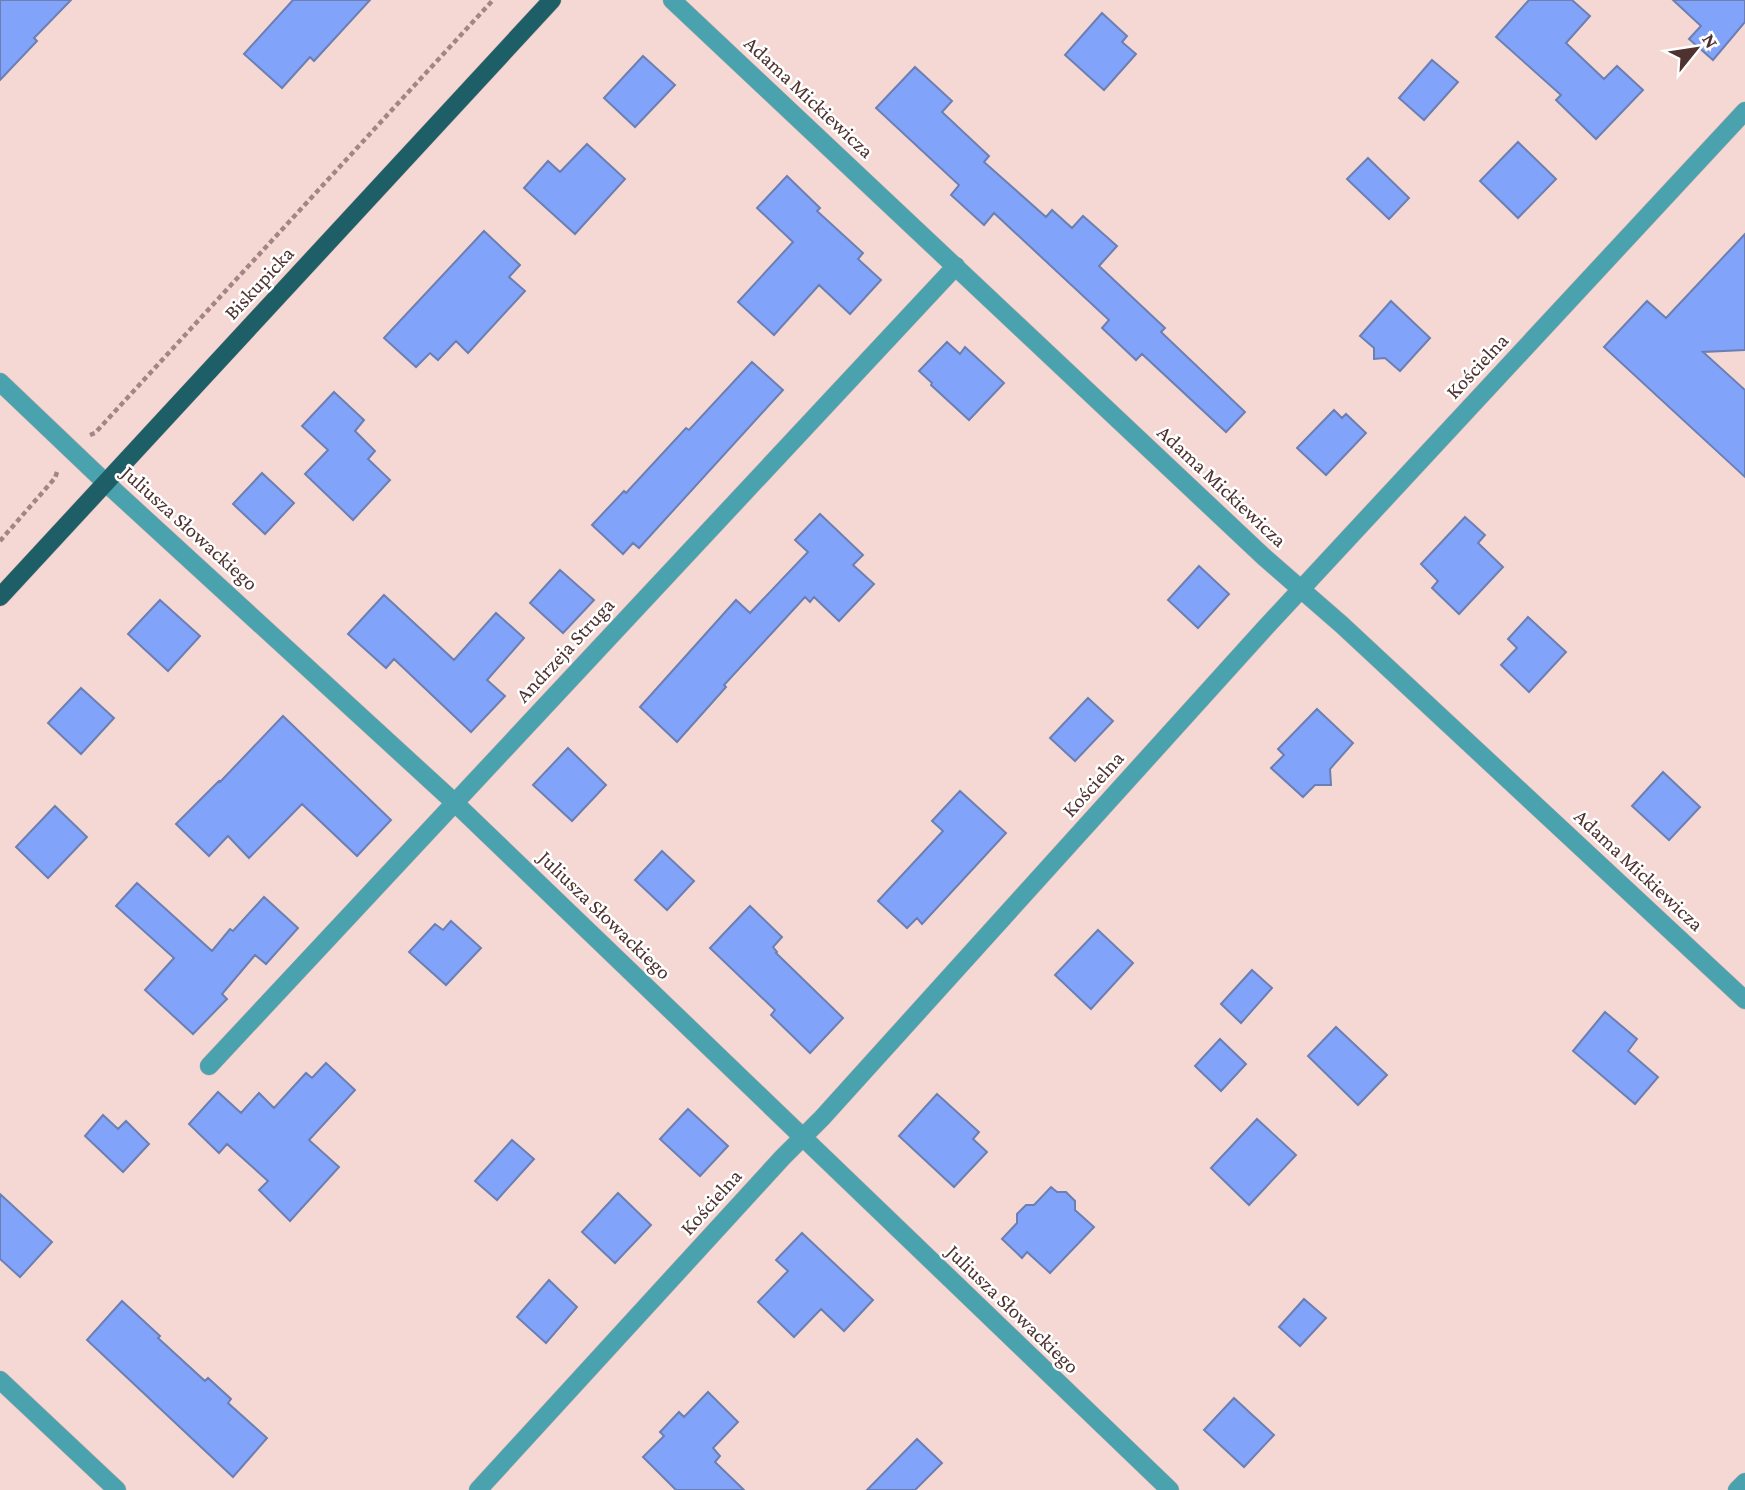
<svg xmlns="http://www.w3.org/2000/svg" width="1745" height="1490" font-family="'Crimson Pro',serif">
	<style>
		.building { fill: #82a3fa; stroke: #6b7fb2; stroke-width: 2 }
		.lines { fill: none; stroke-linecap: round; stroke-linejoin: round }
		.minor-casing { stroke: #d0b3b0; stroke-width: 19 }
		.major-casing { stroke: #d0b3b0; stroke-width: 19 }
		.path { stroke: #a38683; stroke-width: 4.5; stroke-dasharray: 5 3.5; stroke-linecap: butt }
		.minor { stroke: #49a2ae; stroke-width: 18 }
		.major { stroke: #1e5f67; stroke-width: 18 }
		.labels { text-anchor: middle; stroke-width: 5; stroke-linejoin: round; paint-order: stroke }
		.street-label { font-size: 21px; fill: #4e322f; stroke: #fff }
	</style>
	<rect width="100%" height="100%" fill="#f5d8d4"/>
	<path class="building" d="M0,0H71L34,38L37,41L0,80Z
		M293,0H370L314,61L310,57L282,88L244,54Z
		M1529,0H1572L1590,16L1566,43L1604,79L1617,66L1643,90L1596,139L1556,100L1561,95L1496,37Z
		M1673,0H1745V22L1713,60L1689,39L1701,26Z
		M1102,13L1127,36L1122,42L1136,54L1104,90L1065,55Z
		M643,56L675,85L635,127L604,98Z
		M1432,60L1458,82L1424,120L1399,98Z
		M915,67L952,101L942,112L989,156L984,162L1046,217L1052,210L1072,228L1083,216L1117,246L1099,266L1165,328L1161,332L1245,412L1226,432L1142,354L1136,360L1102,328L1109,320L994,213L984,225L951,195L959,185L876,108Z
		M1518,142L1556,179L1518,218L1480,181Z
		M587,144L625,179L575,234L524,188L548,161L560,172Z
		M1368,158L1409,198L1389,219L1347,179Z
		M787,176L820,208L817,211L863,253L858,259L881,280L850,314L819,285L774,335L738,302L793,242L757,208Z
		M484,231L520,265L509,277L525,291L468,353L456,341L438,360L430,353L416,367L384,338Z
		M1745,234V350L1703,352L1745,390V477L1604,347L1647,301L1666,318Z
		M1391,301L1430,338L1400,371L1385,358L1374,359V348L1360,336Z
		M947,342L960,354L965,347L1004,383L969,420L931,385L932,383L919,371Z
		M752,362L783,390L639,548L633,543L623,554L592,525L624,491L626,493L686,428L689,430Z
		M334,392L364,420L355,431L375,451L368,459L390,480L353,520L305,474L328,450L302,426Z
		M1334,410L1342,418L1346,414L1366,433L1326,475L1297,448Z
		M262,473L294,503L265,534L233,504Z
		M820,514L863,555L853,565L874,584L839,621L814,597L810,602L805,597L724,685L726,687L677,742L640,707L736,600L750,613L808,552L795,540Z
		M1465,517L1485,535L1478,543L1503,567L1459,614L1432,588L1438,581L1421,564Z
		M1199,566L1229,594L1198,628L1168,600Z
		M560,570L594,600L563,633L530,603Z
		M384,595L454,660L496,613L524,638L487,680L505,696L471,732L394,659L386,668L348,634Z
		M160,600L200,636L168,671L128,634Z
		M1528,617L1566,652L1529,692L1501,665L1517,648L1508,639Z
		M81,688L114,718L81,754L48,723Z
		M1088,698L1113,721L1075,761L1050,738Z
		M1317,709L1353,743L1330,769L1331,785H1315L1303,797L1271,768L1284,755L1278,749Z
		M283,716L391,820L357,856L302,804L249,858L228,836L209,856L176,824L219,781L220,782Z
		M568,748L606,785L572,821L533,785Z
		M1663,772L1700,807L1669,840L1632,806Z
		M960,791L1006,833L922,924L917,918L907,928L878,901L943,831L932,821Z
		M55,806L87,837L48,878L16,847Z
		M662,851L694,881L667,910L635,880Z
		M137,883L212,951L230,929L233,931L264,897L298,928L266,964L255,955L222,994L227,999L193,1034L145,990L174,958L116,906Z
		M750,906L782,937L773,947L777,952L776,953L843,1018L810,1053L771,1015L775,1010L710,948Z
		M451,921L481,948L446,985L409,952L435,924L443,930Z
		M1098,930L1133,963L1091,1009L1055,975Z
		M1252,970L1272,988L1241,1023L1221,1004Z
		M1605,1012L1637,1039L1628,1051L1658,1077L1635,1104L1573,1051Z
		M1336,1027L1387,1075L1358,1105L1308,1056Z
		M1220,1039L1246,1064L1221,1091L1195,1066Z
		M326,1063L355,1090L309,1140L339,1167L290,1221L259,1190L268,1181L227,1144L219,1153L189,1124L218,1092L241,1113L259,1093L274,1108L306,1073L312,1078Z
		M937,1094L979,1132L973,1139L987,1152L954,1187L899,1136Z
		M688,1109L728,1146L700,1176L660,1139Z
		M103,1115L118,1129L126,1121L149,1144L123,1172L85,1136Z
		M1257,1119L1296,1155L1249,1205L1211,1168Z
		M512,1140L534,1159L497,1200L475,1181Z
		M1051,1187L1057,1192H1066L1075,1201V1210L1094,1227L1050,1273L1027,1252L1022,1258L1002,1239L1017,1223V1214L1026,1205H1034Z
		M618,1193L651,1225L615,1263L582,1232Z
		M0,1194L52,1242L20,1277L0,1259Z
		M802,1233L873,1300L844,1331L821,1309L794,1337L758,1302L788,1271L776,1260Z
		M549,1280L577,1307L546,1343L517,1317Z
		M1304,1299L1326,1318L1300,1346L1279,1327Z
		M122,1301L160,1336L158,1338L205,1381L208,1378L231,1399L228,1403L267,1438L233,1477L87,1340Z
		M708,1392L738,1422L713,1448L720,1456L715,1462L744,1490H676L643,1457L664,1436L660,1432L679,1412L684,1417Z
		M1234,1398L1274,1435L1244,1467L1204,1430Z
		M917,1439L942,1463L915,1490H867Z"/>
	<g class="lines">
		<defs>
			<path id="minor" d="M672,0L1264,557L1342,625L1745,1000
				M0,382L106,483L454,802L1170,1490
				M209,1066L956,266
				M0,1380L117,1490
				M478,1490L783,1157L822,1118L1265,628L1745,111
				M1737,1490L1745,1482"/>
			<path id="major" d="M0,597L552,0"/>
		</defs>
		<use href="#minor" class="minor-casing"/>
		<use href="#major" class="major-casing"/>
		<path class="path" d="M90,435L95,433L493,0
			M0,541L55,478L57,472"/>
		<use href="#minor" class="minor"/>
		<use href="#major" class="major"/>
	</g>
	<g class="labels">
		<g class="street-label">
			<text transform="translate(809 97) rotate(43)" y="7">Adama Mickiewicza</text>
			<text transform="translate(259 283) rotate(-47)" y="7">Biskupicka</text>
			<text transform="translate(1477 366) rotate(-47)" y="7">Kościelna</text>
			<text transform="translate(1222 486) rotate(43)" y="7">Adama Mickiewicza</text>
			<text transform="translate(190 528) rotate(42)" y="7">Juliusza Słowackiego</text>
			<text transform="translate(565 650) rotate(-47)" y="7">Andrzeja Struga</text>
			<text transform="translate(1093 784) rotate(-48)" y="7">Kościelna</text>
			<text transform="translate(1639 870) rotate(43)" y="7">Adama Mickiewicza</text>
			<text transform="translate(605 915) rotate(44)" y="7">Juliusza Słowackiego</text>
			<text transform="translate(711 1202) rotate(-48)" y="7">Kościelna</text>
			<text transform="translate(1013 1309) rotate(44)" y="7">Juliusza Słowackiego</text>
		</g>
	</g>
	<g transform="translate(1696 49) rotate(60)" stroke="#ffffff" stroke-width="5" paint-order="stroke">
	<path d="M0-5L12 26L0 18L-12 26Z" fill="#4e322f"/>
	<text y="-10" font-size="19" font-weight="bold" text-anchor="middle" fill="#4e322f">N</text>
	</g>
</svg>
